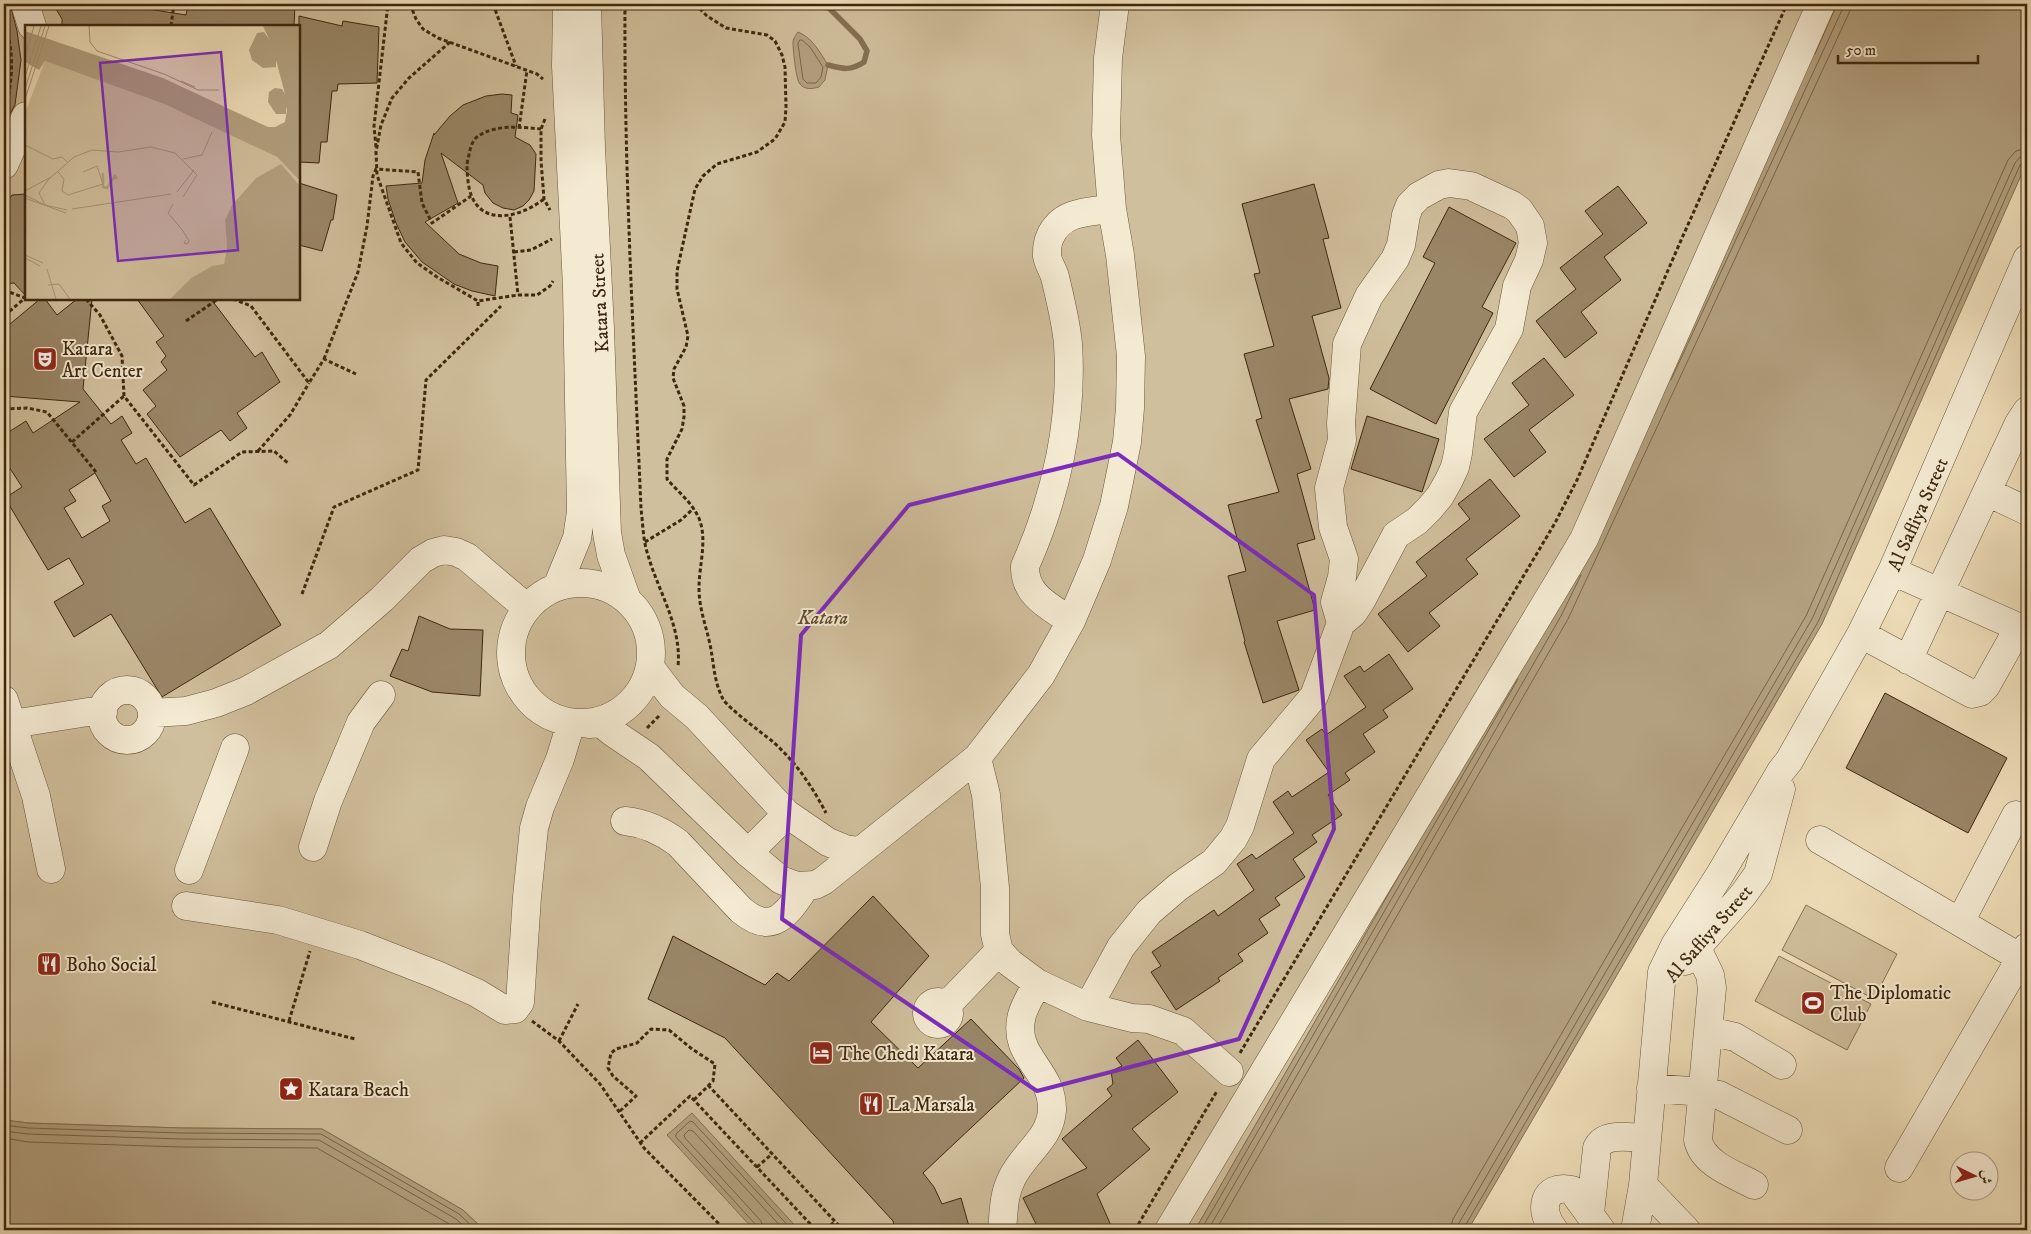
<svg xmlns="http://www.w3.org/2000/svg" width="2031" height="1234" font-family="'IM FELL DW Pica',Amiri,serif">
	<style>
		.green { fill: #d0bf9c; stroke: #867355; fill-rule: evenodd }
		.water { fill: #b2a07f; stroke: #837052 }
		.lines { fill: none; stroke-linecap: round; stroke-linejoin: round }
		.shore { stroke: #786446; stroke-width: 1 }
		.stream { stroke: #837052; stroke-width: 5.5 }
		.building { fill: #998667; stroke: #3d270e; fill-rule: evenodd }
		.minor-casing { stroke: #695539; stroke-width: 29 }
		.path { stroke: #3d270e; stroke-width: 3; stroke-dasharray: 4 2.5; stroke-linecap: butt }
		.minor { stroke: #f4ead2; stroke-width: 28 }
		.marked { fill: none; stroke: #7b2cbf; stroke-width: 4; stroke-linejoin: round }
		.labels { text-anchor: middle; stroke-width: 4; stroke-linejoin: round; paint-order: stroke }
		.street-label { font-size: 19px; fill: #3d270e; stroke: #f4ead2 }
		.poi-label { font-size: 19px; fill: #3d270e; stroke: #f4ead2; text-anchor: start }
		.park-label { font-size: 19px; font-style: italic; fill: #624d32; stroke: #f4ead2 }
		.inset-river { fill: none; stroke: #b2a07f; stroke-width: 2.5 }
		.inset-road { fill: none; stroke: #a79575; stroke-width: 1 }
		.view { fill: #7b2cbf; fill-opacity: 0.15; stroke: #7b2cbf; stroke-width: 2.5 }
		.inset-edge { fill: none; stroke: #3d270e; stroke-width: 2.5 }
	</style>
	<rect width="100%" height="100%" fill="#eedeb9"/>
	<filter id="stains"><feTurbulence type="fractalNoise" baseFrequency=".004" numOctaves="4"/><feColorMatrix values="0 0 0 0 .2 0 0 0 0 .09 0 0 0 0 .02 0 0 0 .5 -.17"/></filter>
	<radialGradient id="worn" r=".72"><stop offset=".6" stop-color="#630" stop-opacity="0"/><stop offset="1" stop-color="#630" stop-opacity=".3"/></radialGradient>
	<path class="green" d="M4,4H1833L1552,610L1195,1230H484L463,1210L322,1129L181,1128L28,1123L4,1120ZM26,26H299V299H26Z
		M1806,905L1897,954L1874,999L1782,950Z
		M1779,956L1871,1004L1847,1050L1755,1001Z"/>
	<path class="water" d="M1833,4H2027V162L1822,624L1468,1230H1195L1552,610Z
		M798,32C813,38 820,53 828,65L825,80L819,87C812,89 805,90 800,84C796,80 793,50 793,43C793,39 795,36 798,32Z
		M692,1113L799,1230H754L667,1135Z
		M4,1120L28,1123L181,1128L322,1129L463,1210L484,1230H4Z"/>
	<g class="lines">
		<path class="shore" d="M800,40H802L810,47L823,67L821,77L816,83H807L803,79L798,44Z
			M1815,54L1837,4
			M1671,380L1842,10L1844,4
			M4,1125L28,1128L181,1133L321,1134L459,1214L476,1230
			M4,1131L28,1134L181,1139L319,1140L456,1219L468,1230
			M4,1138L28,1142L181,1147L317,1148L451,1225L457,1230
			M758,1230L756,1225L676,1137V1134L690,1121L693,1122L792,1230
			M764,1230L761,1221L685,1138L684,1135L689,1130L693,1131L784,1230
			M1201,1230L1518,679
			M1208,1230L1561,616L1581,575
			M1216,1230L1568,619L1849,13L1851,4
			M1450,1230L1453,1219L1806,616L2008,160L2016,151L2027,148
			M1458,1230L1459,1223L1812,619L2015,163L2020,157L2027,156
			M1464,1230L1465,1226L1818,622L2020,165L2027,162"/>
		<path class="stream" d="M825,4L860,39L867,51L864,62C851,71 843,69 828,65"/>
	</g>
	<path class="building" d="M4,4H10L17,31L21,60L15,105L7,119H4Z
		M53,4H148V9L186,15L188,4H295L294,26H62V19Z
		M299,16L342,26L343,21L379,27L377,83L338,84L337,91H332L327,142H321L319,163L299,162Z
		M502,94L512,95L511,113L518,115L515,137L530,145L536,154L534,191L529,200L523,206L514,210L503,208L493,203L485,193L483,185L441,153L458,203L425,222L459,254L481,263L498,266L495,296L472,291L454,284L422,262L405,242L396,223L388,199L386,186L422,183L425,160L434,133V135L450,116L463,105L486,96Z
		M299,183L337,195L333,220H331L322,251L299,245Z
		M1314,184L1329,238L1323,239L1341,308L1312,316L1329,378L1328,389L1289,399L1311,469L1297,474L1315,539L1297,544L1315,610L1277,621L1299,690L1263,703L1244,642L1245,641L1228,576L1246,571L1228,505L1279,492L1256,420L1262,418L1244,354L1274,346L1254,274L1260,273L1242,204Z
		M1618,186L1647,223L1604,257L1621,280L1581,312L1597,333L1565,358L1536,321L1576,289L1560,268L1603,234L1585,211Z
		M26,194V296L14,283L4,284V206L12,195Z
		M1449,207L1516,243L1482,307L1493,313L1436,424L1370,389L1435,263L1423,257Z
		M40,299H45L57,315L77,299H92L83,389L111,424L122,416L132,433L121,440L136,464L146,458L185,523L210,508L281,625L162,697L111,614L74,637L54,602L84,584L69,558L48,570L5,498L22,487L4,459V435L26,421L33,433L80,402L4,396V329ZM95,473L111,501L102,506L110,521L82,538L64,508L76,501L69,490Z
		M137,299H211L255,357L262,352L280,382L237,413L247,428L230,441L221,430L180,457L147,414L156,406L143,390L167,370L161,362L166,356L156,342L164,336Z
		M1544,358L1574,395L1529,430L1546,452L1514,477L1484,439L1529,405L1512,383Z
		M1367,416L1439,439L1422,492L1351,469Z
		M1490,479L1520,516L1466,559L1478,574L1429,613L1440,626L1408,652L1378,614L1427,576L1416,562L1470,519L1458,504Z
		M419,616L450,629L483,630L480,696L432,692L390,676L402,649L408,651Z
		M1389,654L1413,689L1383,710L1388,717L1363,734L1375,752L1345,773L1350,780L1328,795L1342,815L1312,835L1317,842L1293,859L1305,877L1275,898L1280,905L1259,919L1268,933L1238,954L1243,961L1218,978L1220,981L1176,1010L1151,972L1161,966L1152,952L1214,910L1218,916L1254,890L1237,864L1252,854L1256,859L1294,833L1273,802L1288,791L1292,797L1329,772L1306,740L1322,729L1326,735L1366,707L1344,676L1360,666L1364,672Z
		M1885,693L2007,758L1968,833L1846,768Z
		M873,896L929,956L871,1022L918,1068L971,1019L1019,1069L1024,1078L923,1173L934,1187L942,1204L961,1198L970,1230H895L893,1221L725,1038L648,999L673,936L765,985L777,973L789,981Z
		M1138,1040L1178,1092L1132,1129L1150,1149L1097,1194L1113,1230H1039L1023,1198L1087,1168L1062,1139L1112,1096L1107,1089L1113,1084L1111,1071L1122,1066L1116,1058Z"/>
	<g class="lines">
		<defs>
			<path id="minor" d="M25,4L32,26
				M587,4L591,148L600,329L607,533L611,555L627,600
				M4,165L26,116
				M1987,492L2027,511
				M1892,571L2027,631
				M511 653a70 70 0 1 1 140 0a70 70 0 1 1-140 0Z
				M557,587L577,538L581,512L577,287L566,66L567,4
				M1071,621C1049,606 1024,595 1025,566C1056,497 1073,420 1068,344C1066,321 1060,299 1055,277C1053,270 1048,263 1047,256C1047,249 1047,243 1050,237C1061,211 1088,212 1112,209
				M1861,634L1972,694L1980,692L1986,686L2019,627
				M1908,660L2019,423L2027,411
				M650,667L672,696L697,717L787,814L828,842L845,849L859,851
				M102 715a25 25 0 1 1 50 0a25 25 0 1 1-50 0Z
				M4,700L36,796L51,869
				M152,713L186,711L216,703L246,691L329,645L382,599L421,560L433,553L444,550L456,552L467,557L527,608
				M12,724L88,712H103
				M589,724L601,723L612,732L649,757L748,853L781,880L797,886L815,885L823,881L977,758L1041,675L1071,621L1097,560L1114,506L1127,442L1130,408L1131,356L1120,255L1112,209L1106,135L1108,58L1115,4
				M977,758L986,795L995,888V934L999,951L1010,963L1037,983L1088,1007L1132,1018L1149,1019L1183,1031L1229,1072
				M625,821C645,823 662,831 678,843L741,910C773,937 788,913 806,886
				M1820,840L2021,958
				M313,847L328,801L361,722L381,695
				M748,853L787,814
				M189,870L235,748
				M186,906L278,920L360,945L437,975L477,993L505,1010L515,1009L520,1002L527,897L534,828L540,807L560,759L571,723
				M1960,922L2016,815
				M1697,948L1710,975L1712,988L1698,1140C1703,1164 1734,1174 1754,1185
				M1685,961L1743,895L1758,874L1781,789
				M927 1013a11 11 0 1 1 22 0a11 11 0 1 1-22 0Z
				M946,1006L999,951
				M1088,1007L1121,947L1149,912L1178,887L1214,862L1233,839L1240,826L1261,759L1314,696L1341,623L1353,613L1361,601L1396,535L1417,521L1430,508L1440,496L1449,480L1455,467L1458,453L1463,412L1509,329L1517,286L1529,260L1533,243L1530,226L1519,210L1512,205L1471,186L1449,183L1439,185L1419,196L1410,205L1406,215L1401,245L1395,259L1369,296L1347,344L1341,423L1342,440L1329,488L1333,527L1344,559L1342,577L1335,602L1341,623
				M1709,1031L1735,1037L1782,1065
				M1651,1088L1703,1092L1719,1095L1788,1130
				M1899,1168L2027,947
				M1643,1185L1686,1230
				M1590,1214L1597,1148C1605,1131 1631,1138 1647,1138
				M1002,1230C1004,1212 1003,1195 1012,1178C1023,1154 1051,1138 1052,1110C1053,1069 1011,1057 1022,1015C1025,1004 1032,994 1037,983
				M1169,1230L1567,568L1584,539L1821,4
				M1554,1230C1538,1211 1543,1183 1572,1190L1601,1230
				M1635,1230L1643,1185L1662,972L1675,945L1719,876L1781,771L1789,761L1861,634L1892,571L2027,259"/>
		</defs>
		<use href="#minor" class="minor-casing"/>
		<path class="path" d="M410,4L416,19L423,29L438,38L537,74L543,79
			M493,4L516,66
			M625,4C624,172 634,341 641,509C643,524 643,541 648,555C658,591 682,627 678,666
			M695,4L707,16L726,28L767,35L775,41L782,55L785,67L786,107L785,122L775,139L757,152L717,164L703,176L695,189L677,271V289L688,336L686,347L674,369L673,378L684,406V417L682,429L667,459V479C678,492 694,504 700,521C707,542 699,566 699,588C699,607 705,623 709,640C714,660 713,680 723,699C728,708 762,733 772,741C795,761 812,786 826,813
			M4,21C14,51 13,73 7,104
			M171,26L174,4
			M450,42L409,78L392,98L381,125L376,152L377,175L401,243L417,263L437,277L478,301
			M545,119L541,129V161L544,199L550,210
			M519,128L527,70
			M541,129C521,127 494,124 477,137C472,141 470,149 469,155C466,164 467,172 468,181C473,227 515,221 544,199
			M376,147L374,126L388,4
			M510,217L518,295
			M514,252L531,250L552,239
			M4,290L25,298L4,316
			M86,299L100,315L122,356L124,396L194,485L242,452L274,451L289,464
			M233,299L251,306L309,383L324,359L356,374
			M478,306V301L518,295H537L550,286L553,281
			M186,321L218,299
			M324,359L358,272L367,226L373,176L376,169L418,172L422,203L432,223L471,196
			M4,409L27,408L47,412L96,472
			M72,442L124,396
			M258,451L290,415L309,383
			M645,542L681,520L694,508
			M302,594L334,507L418,470L426,380L501,306
			M647,728L660,715
			M212,1002L355,1039
			M289,1021L310,951
			M532,1021L559,1041L600,1084L644,1148L725,1230
			M559,1041L578,1004
			M1240,1053L1555,523L1577,480L1682,238L1787,4
			M708,1085L843,1230
			M620,1111L636,1096L613,1076L608,1068L611,1053L616,1049L637,1043L651,1029L669,1030L692,1049L715,1064L713,1081L694,1100
			M640,1143L690,1096L816,1230
			M757,1167L772,1154
			M826,1230L834,1222
			M1135,1230L1217,1091"/>
		<use href="#minor" class="minor"/>
	</g>
	<path class="marked" d="M1118,454L1314,595L1334,829L1239,1039L1037,1091L782,919L801,635L909,505Z"/>
	<defs>
		<symbol id="theatre-square" viewBox="-11 -11 22 22"><rect x="-9" y="-9" width="18" height="18" rx="4" fill="#8f2418" stroke="#f4ead2"/><path d="M-5-5.5Q0-4 5-5.5V0Q5 5 0 6Q-5 5-5 0ZM-3.3-2.5H-1v1.5H-3.3ZM1-2.5H3.3v1.5H1ZM-2.8 1Q0 5.5 2.8 1Z" fill="#fff"/></symbol>
		<symbol id="restaurant-square" viewBox="-11 -11 22 22"><rect x="-9" y="-9" width="18" height="18" rx="4" fill="#8f2418" stroke="#f4ead2"/><path d="M-5-6h1v4h1v-4h1v4h1v-4h1v5L-1.5 .5V6h-2V.5L-5-1ZM5-6V6H3V1.5H1.5Q1.5-4 5-6Z" fill="#fff"/></symbol>
		<symbol id="stadium-square" viewBox="-11 -11 22 22"><rect x="-9" y="-9" width="18" height="18" rx="4" fill="#8f2418" stroke="#f4ead2"/><path d="M0-5a6.5 5 0 1 0 0 10a6.5 5 0 1 0 0-10ZM-3.5-1.8h7v3.6h-7Z" fill="#fff"/></symbol>
		<symbol id="hotel-square" viewBox="-11 -11 22 22"><rect x="-9" y="-9" width="18" height="18" rx="4" fill="#8f2418" stroke="#f4ead2"/><path d="M-6-4.5h1.5V1H6V5H4.5V3h-9V5H-6ZM-4 0a1.8 1.8 0 1 1 3.6 0ZM.5 0V-2.5h3Q6-2.5 6 0Z" fill="#fff"/></symbol>
		<symbol id="sight-square" viewBox="-11 -11 22 22"><rect x="-9" y="-9" width="18" height="18" rx="4" fill="#8f2418" stroke="#f4ead2"/><path d="M0-6L1.8-2.2L6-1.7L2.9 1.2L3.7 5.4L0 3.3L-3.7 5.4L-2.9 1.2L-6-1.7L-1.8-2.2Z" fill="#fff"/></symbol>
	</defs>
	<g fill-rule="evenodd">
		<use href="#theatre-square" x="31" y="345" width="28" height="28"/>
		<use href="#restaurant-square" x="35" y="950" width="28" height="28"/>
		<use href="#stadium-square" x="1799" y="989" width="28" height="28"/>
		<use href="#hotel-square" x="807" y="1039" width="28" height="28"/>
		<use href="#sight-square" x="277" y="1075" width="28" height="28"/>
		<use href="#restaurant-square" x="857" y="1090" width="28" height="28"/>
	</g>
	<g class="labels">
		<g class="street-label">
			<text transform="translate(599 303) rotate(-93)" y="7">Katara Street</text>
			<text transform="translate(1917 514) rotate(-66)" y="7">Al Safliya Street</text>
			<text transform="translate(1708 933) rotate(-49)" y="7">Al Safliya Street</text>
		</g>
		<g class="poi-label">
			<text x="62" y="355">Katara<tspan x="62" dy="22">Art Center</tspan></text>
			<text x="66" y="971">Boho Social</text>
			<text x="1830" y="999">The Diplomatic<tspan x="1830" dy="22">Club</tspan></text>
			<text x="838" y="1060">The Chedi Katara</text>
			<text x="308" y="1096">Katara Beach</text>
			<text x="888" y="1111">La Marsala</text>
		</g>
		<g class="park-label">
			<text x="823" y="624">Katara</text>
		</g>
	</g>
	<g transform="translate(25 25)">
		<rect width="275" height="275" fill="#eedeb9"/>
		<path d="M20,36L139,79L252,132L275,156V161L256,140L231,153L207,180L200,195L202,223L199,240L187,241L166,253L145,274H0V88Z" fill="#d0bf9c"/>
		<path d="M238,1H275V156L252,132L139,79L20,36L14,45L0,37V6L138,53L243,102H250L260,97L262,85L261,82V89H251L243,77L244,67L250,63L257,64L260,69L251,35V42L238,43L227,35L224,25L232,8L239,7L244,14ZM256,139L275,161V274H145L166,253L187,241L199,239L202,223L200,195L207,180L231,153Z" fill="#b2a07f"/>
		<path class="inset-river" d="M78,148V162L82,163L90,151L92,154"/>
		<path class="inset-road" d="M64,1L65,17L72,26L139,49L173,65H194M0,32L9,1M0,52L16,1M156,56L170,62M0,64L20,1M0,74L24,1M0,120L28,134L37,132L42,137M158,134L177,130L187,107M33,147L39,154L37,166L43,170L78,159L72,141L58,147M0,166L26,152M152,167L169,145M0,170L20,180L42,185M0,173L41,188M148,179L143,188L158,206L164,216L162,219L159,218L161,215M20,180L14,168L23,155L49,132L67,125L93,127L126,122L150,128L172,150L158,172M47,184L146,169M0,230L18,238M0,233L15,241M22,244L31,274M23,260L34,259L45,274"/>
		<path class="view" d="M196,27L213,225L93,236L75,38Z"/>
		<rect width="275" height="275" class="inset-edge"/>
	</g>
	<rect width="2031" height="1234" fill="none" stroke="#eedeb9" stroke-width="20"/>
	<rect x="5" y="5" width="2021" height="1224" fill="none" stroke="#3d270e" stroke-width="2.5"/>
	<rect x="10" y="10" width="2011" height="1214" fill="none" stroke="#3d270e"/>
	<g transform="translate(1974 1176) rotate(95)"><circle r="24" fill="#f4ead2" stroke="#ab9c84"/>
	<path d="M0-4L9 19L0 12L-9 19Z" fill="#8f2418"/>
	<text y="-8" font-size="14" font-weight="bold" text-anchor="middle" fill="#3d270e">ش</text>
	</g>
	<path d="M1838 55v8h140v-8" fill="none" stroke="#3d270e" stroke-width="2.5"/>
	<text x="1846" y="55" font-size="15" fill="#3d270e" stroke="#f4ead2" stroke-width="4" paint-order="stroke">50 m</text>
	<rect width="100%" height="100%" filter="url(#stains)"/>
	<rect width="100%" height="100%" fill="url(#worn)"/>
</svg>
